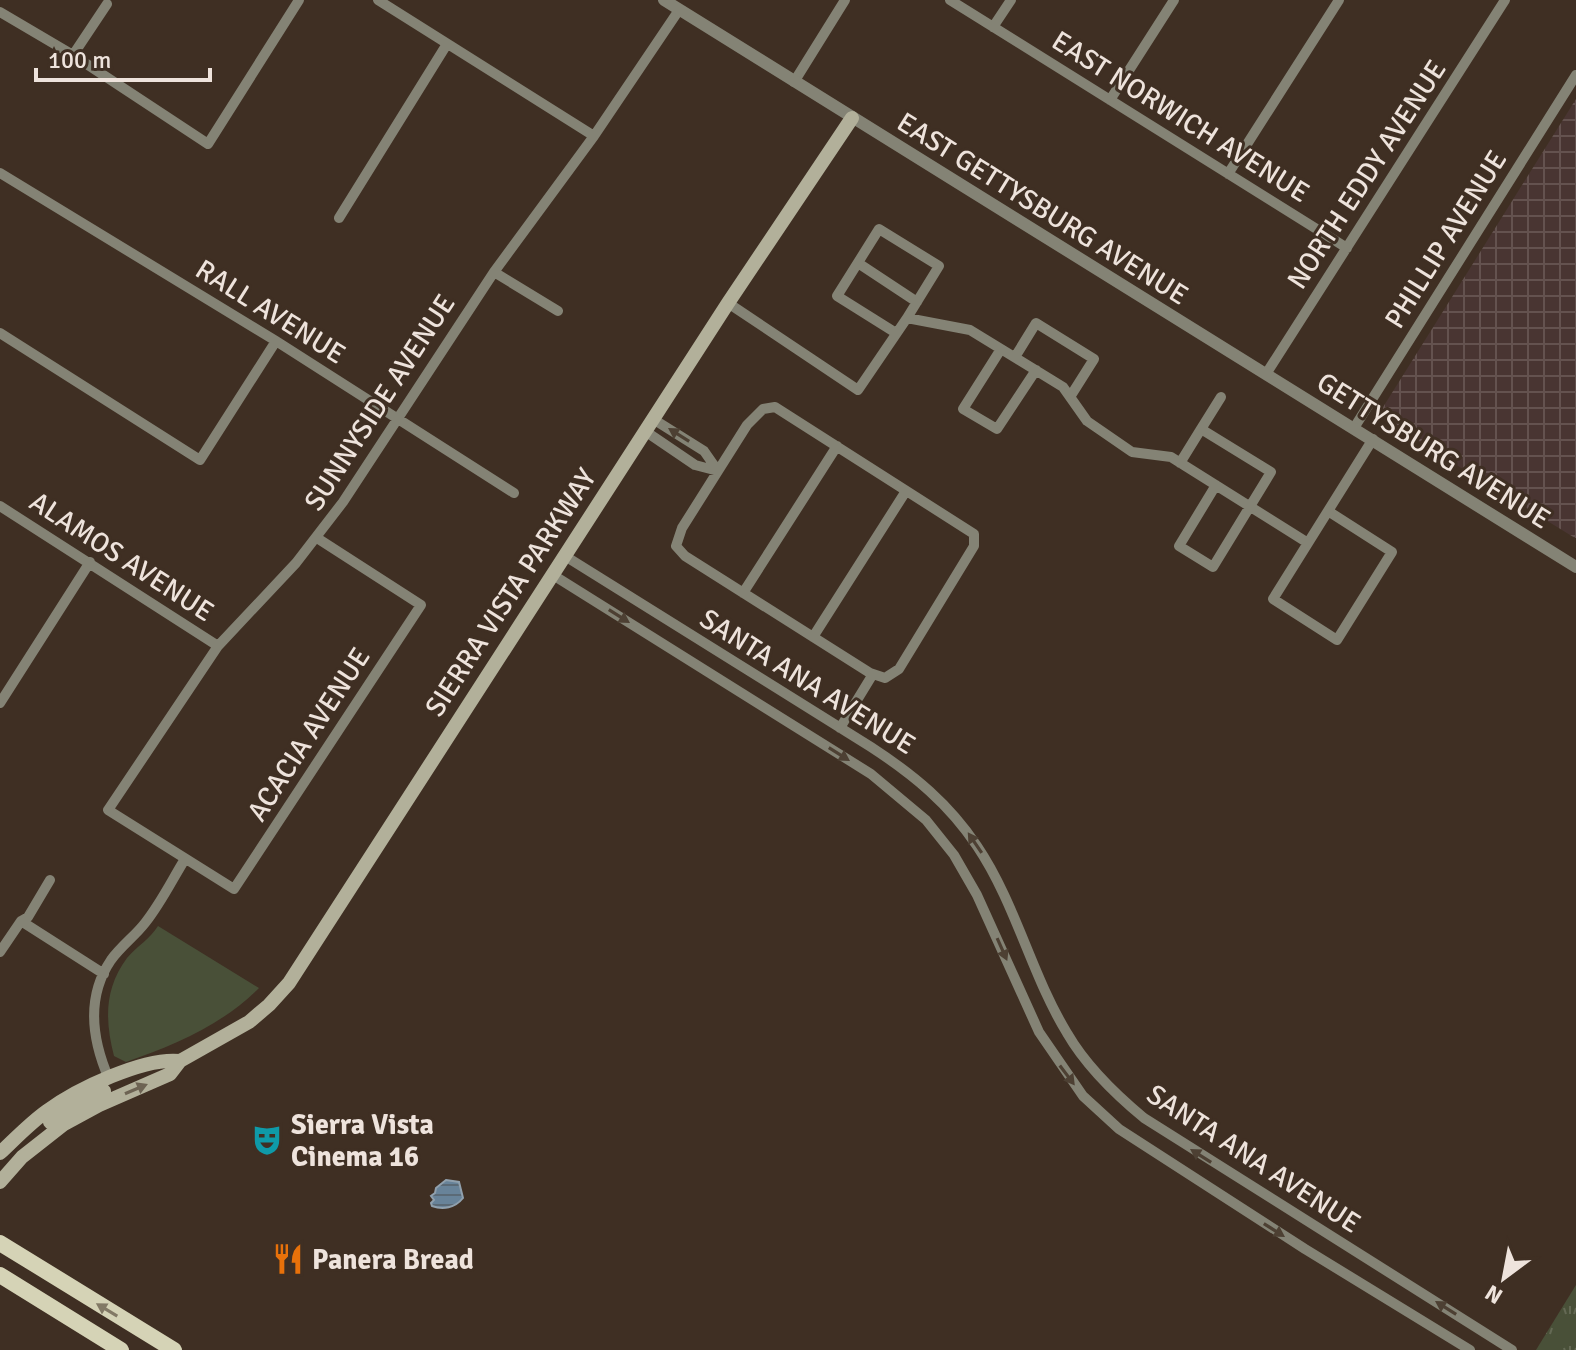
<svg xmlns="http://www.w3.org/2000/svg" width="1576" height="1350" font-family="Signika,sans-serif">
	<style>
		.industrial { fill: url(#industrial-grid) }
		.green { fill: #495038 }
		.park { fill: url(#park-tufts) }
		.water { fill: url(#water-rules); stroke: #90a0ad; stroke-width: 2 }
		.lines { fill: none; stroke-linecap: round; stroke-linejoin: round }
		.minor { stroke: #848375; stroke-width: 10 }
		.tertiary { stroke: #848375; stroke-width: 12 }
		.secondary { stroke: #b2b09a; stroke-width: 14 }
		.primary { stroke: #d5d3b6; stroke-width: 16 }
		.oneway { fill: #4d4033 }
		.oneway2 { fill: #6d6353 }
		.oneway3 { fill: #827965 }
		.labels { text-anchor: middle; stroke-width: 6; stroke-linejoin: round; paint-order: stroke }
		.street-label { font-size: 28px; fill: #eee3dc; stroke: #3f2f23 }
		.poi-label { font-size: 28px; font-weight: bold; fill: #eee3dc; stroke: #3f2f23; text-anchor: start }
	</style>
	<defs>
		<pattern id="industrial-grid" width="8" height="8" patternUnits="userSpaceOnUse" patternTransform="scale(2)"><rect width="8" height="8" fill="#493532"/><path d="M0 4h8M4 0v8" fill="none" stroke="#64524f"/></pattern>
		<pattern id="park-tufts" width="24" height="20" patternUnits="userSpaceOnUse" patternTransform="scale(2)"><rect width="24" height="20" fill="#495038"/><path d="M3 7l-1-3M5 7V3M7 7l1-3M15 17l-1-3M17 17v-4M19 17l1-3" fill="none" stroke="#646954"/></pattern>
		<pattern id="water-rules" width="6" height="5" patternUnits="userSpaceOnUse" patternTransform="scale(2)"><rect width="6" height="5" fill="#688399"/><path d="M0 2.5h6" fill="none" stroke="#5b6a76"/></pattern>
	</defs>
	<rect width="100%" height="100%" fill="#3f2f23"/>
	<path class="industrial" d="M1576,99V538H1575L1385,421L1380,412Z"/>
	<path class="green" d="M158,926L259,988C222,1025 175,1045 126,1062L114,1056C105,1021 104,989 127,958C137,946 150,939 158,926Z"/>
	<path class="park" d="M1576,1285V1350H1536Z"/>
	<path class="water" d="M446,1180L459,1182L463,1198C455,1208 443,1210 432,1206L431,1203L434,1200L431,1196L435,1193L436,1188Z"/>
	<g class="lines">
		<path class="minor" d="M378,0L594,136
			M950,0L1347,248
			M0,12L73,55L208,144L299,0
			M993,27L1011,0
			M73,55L107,4
			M794,82L845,0
			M1110,100L1174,0
			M0,173L276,341L514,493
			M1228,174L1339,0
			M339,218L447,44
			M858,263L917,302
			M494,272L558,311
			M728,303L858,390L907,318L970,330L1063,387L1087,421L1132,452L1171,457L1308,543L1273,599L1337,640L1392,552L1328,511L1373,439
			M0,333L200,460L276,341
			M896,333L837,296L879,229L939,266L907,318
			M1001,349L963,409L997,429L1036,370
			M1015,357L1036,323L1094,359L1070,397
			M1266,374L1505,0
			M775,407L974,534V546L899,669L885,678L870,673L685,556L676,546L682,528L747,425L763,409Z
			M653,419L704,451L718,471
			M1354,428L1576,75
			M1201,429L1221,397
			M645,431L695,465L718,471
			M1180,463L1201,429L1271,472L1213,567L1179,546L1216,485
			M0,506L218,646
			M317,538L421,605L234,889L108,810L218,646L296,563L343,502L494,272L594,136L679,10
			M1308,543L1328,511
			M565,556L871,747C914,775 949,804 977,846C1016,904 1031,974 1067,1033C1086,1066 1115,1094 1144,1118L1512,1350
			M553,575L871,774L926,820L954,855L977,895L1039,1032L1083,1096L1119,1129L1305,1249L1470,1350
			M743,593L837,446
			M813,637L906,491
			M0,703L90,562
			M840,728L873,674
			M50,880L28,917L21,921L104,974
			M0,952L21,921
			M109,1079C92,1040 86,997 111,960C121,946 135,936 145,923C161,903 172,880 185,859"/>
		<path class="tertiary" d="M664,0L1576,567"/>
		<path class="secondary" d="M50,1122L104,1091
			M0,1153C15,1139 30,1123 47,1111C77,1089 144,1057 180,1061
			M0,1182L22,1157L64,1124L99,1105L170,1074L180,1061L249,1022L269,1005L289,983L728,303L852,118"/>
		<path class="primary" d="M0,1243L174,1350
			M0,1275L121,1350"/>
	</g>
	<defs><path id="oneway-solid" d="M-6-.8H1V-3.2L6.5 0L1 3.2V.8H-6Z" transform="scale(2)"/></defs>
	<g class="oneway">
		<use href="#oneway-solid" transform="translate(679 435) rotate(-148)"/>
		<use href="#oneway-solid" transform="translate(619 616) rotate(32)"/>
		<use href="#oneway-solid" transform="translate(839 754) rotate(32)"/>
		<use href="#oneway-solid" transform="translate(975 843) rotate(-124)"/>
		<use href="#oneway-solid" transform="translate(1002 949) rotate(66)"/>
		<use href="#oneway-solid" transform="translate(1067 1075) rotate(53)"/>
		<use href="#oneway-solid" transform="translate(1201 1156) rotate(-148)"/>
		<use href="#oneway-solid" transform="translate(1274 1230) rotate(32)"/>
		<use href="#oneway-solid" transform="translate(1446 1308) rotate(-148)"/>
	</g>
	<use class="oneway2" href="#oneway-solid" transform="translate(136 1089) rotate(-23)"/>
	<use class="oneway3" href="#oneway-solid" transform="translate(107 1310) rotate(-149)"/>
	<defs>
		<symbol id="theatre-bare" viewBox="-9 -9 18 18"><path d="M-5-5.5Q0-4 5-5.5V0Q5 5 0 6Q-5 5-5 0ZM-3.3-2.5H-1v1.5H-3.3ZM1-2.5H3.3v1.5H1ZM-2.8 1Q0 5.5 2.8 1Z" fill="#0f9aa8" stroke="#3f2f23" stroke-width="2.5" paint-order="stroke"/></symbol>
		<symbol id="restaurant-bare" viewBox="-9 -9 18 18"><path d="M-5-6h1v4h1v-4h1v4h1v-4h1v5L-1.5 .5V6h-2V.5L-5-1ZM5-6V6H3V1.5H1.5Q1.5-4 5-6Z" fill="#e8710a" stroke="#3f2f23" stroke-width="2.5" paint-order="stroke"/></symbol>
	</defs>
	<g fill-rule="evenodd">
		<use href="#theatre-bare" x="245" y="1118" width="44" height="44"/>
		<use href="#restaurant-bare" x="266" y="1237" width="44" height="44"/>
	</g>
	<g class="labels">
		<g class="street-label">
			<text transform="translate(1181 116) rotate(32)" y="10">EAST NORWICH AVENUE</text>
			<text transform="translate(1366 174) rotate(-57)" y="10">NORTH EDDY AVENUE</text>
			<text transform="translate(1043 208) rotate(32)" y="10">EAST GETTYSBURG AVENUE</text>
			<text transform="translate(1445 239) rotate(-58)" y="10">PHILLIP AVENUE</text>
			<text transform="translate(271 311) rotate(32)" y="10">RALL AVENUE</text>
			<text transform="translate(379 402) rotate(-57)" y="10">SUNNYSIDE AVENUE</text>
			<text transform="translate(1434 450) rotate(32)" y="10">GETTYSBURG AVENUE</text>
			<text transform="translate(122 556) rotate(33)" y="10">ALAMOS AVENUE</text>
			<text transform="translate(510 592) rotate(-57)" y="10">SIERRA VISTA PARKWAY</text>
			<text transform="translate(808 681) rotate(32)" y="10">SANTA ANA AVENUE</text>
			<text transform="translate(308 734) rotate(-57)" y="10">ACACIA AVENUE</text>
			<text transform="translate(1254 1158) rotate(33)" y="10">SANTA ANA AVENUE</text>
		</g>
		<g class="poi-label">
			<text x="291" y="1134">Sierra Vista<tspan x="291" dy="32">Cinema 16</tspan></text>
			<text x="312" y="1269">Panera Bread</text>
		</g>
	</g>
	<g transform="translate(1504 1278) rotate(212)" stroke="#3f2f23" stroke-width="6" paint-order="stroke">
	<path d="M0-6L14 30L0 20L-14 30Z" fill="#eee3dc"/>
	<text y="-12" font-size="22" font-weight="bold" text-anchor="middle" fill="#eee3dc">N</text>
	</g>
	<path d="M36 68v12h174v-12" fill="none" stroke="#eee3dc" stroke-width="4"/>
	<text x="48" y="68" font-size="24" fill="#eee3dc" stroke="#3f2f23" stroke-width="6" paint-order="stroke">100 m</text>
</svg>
